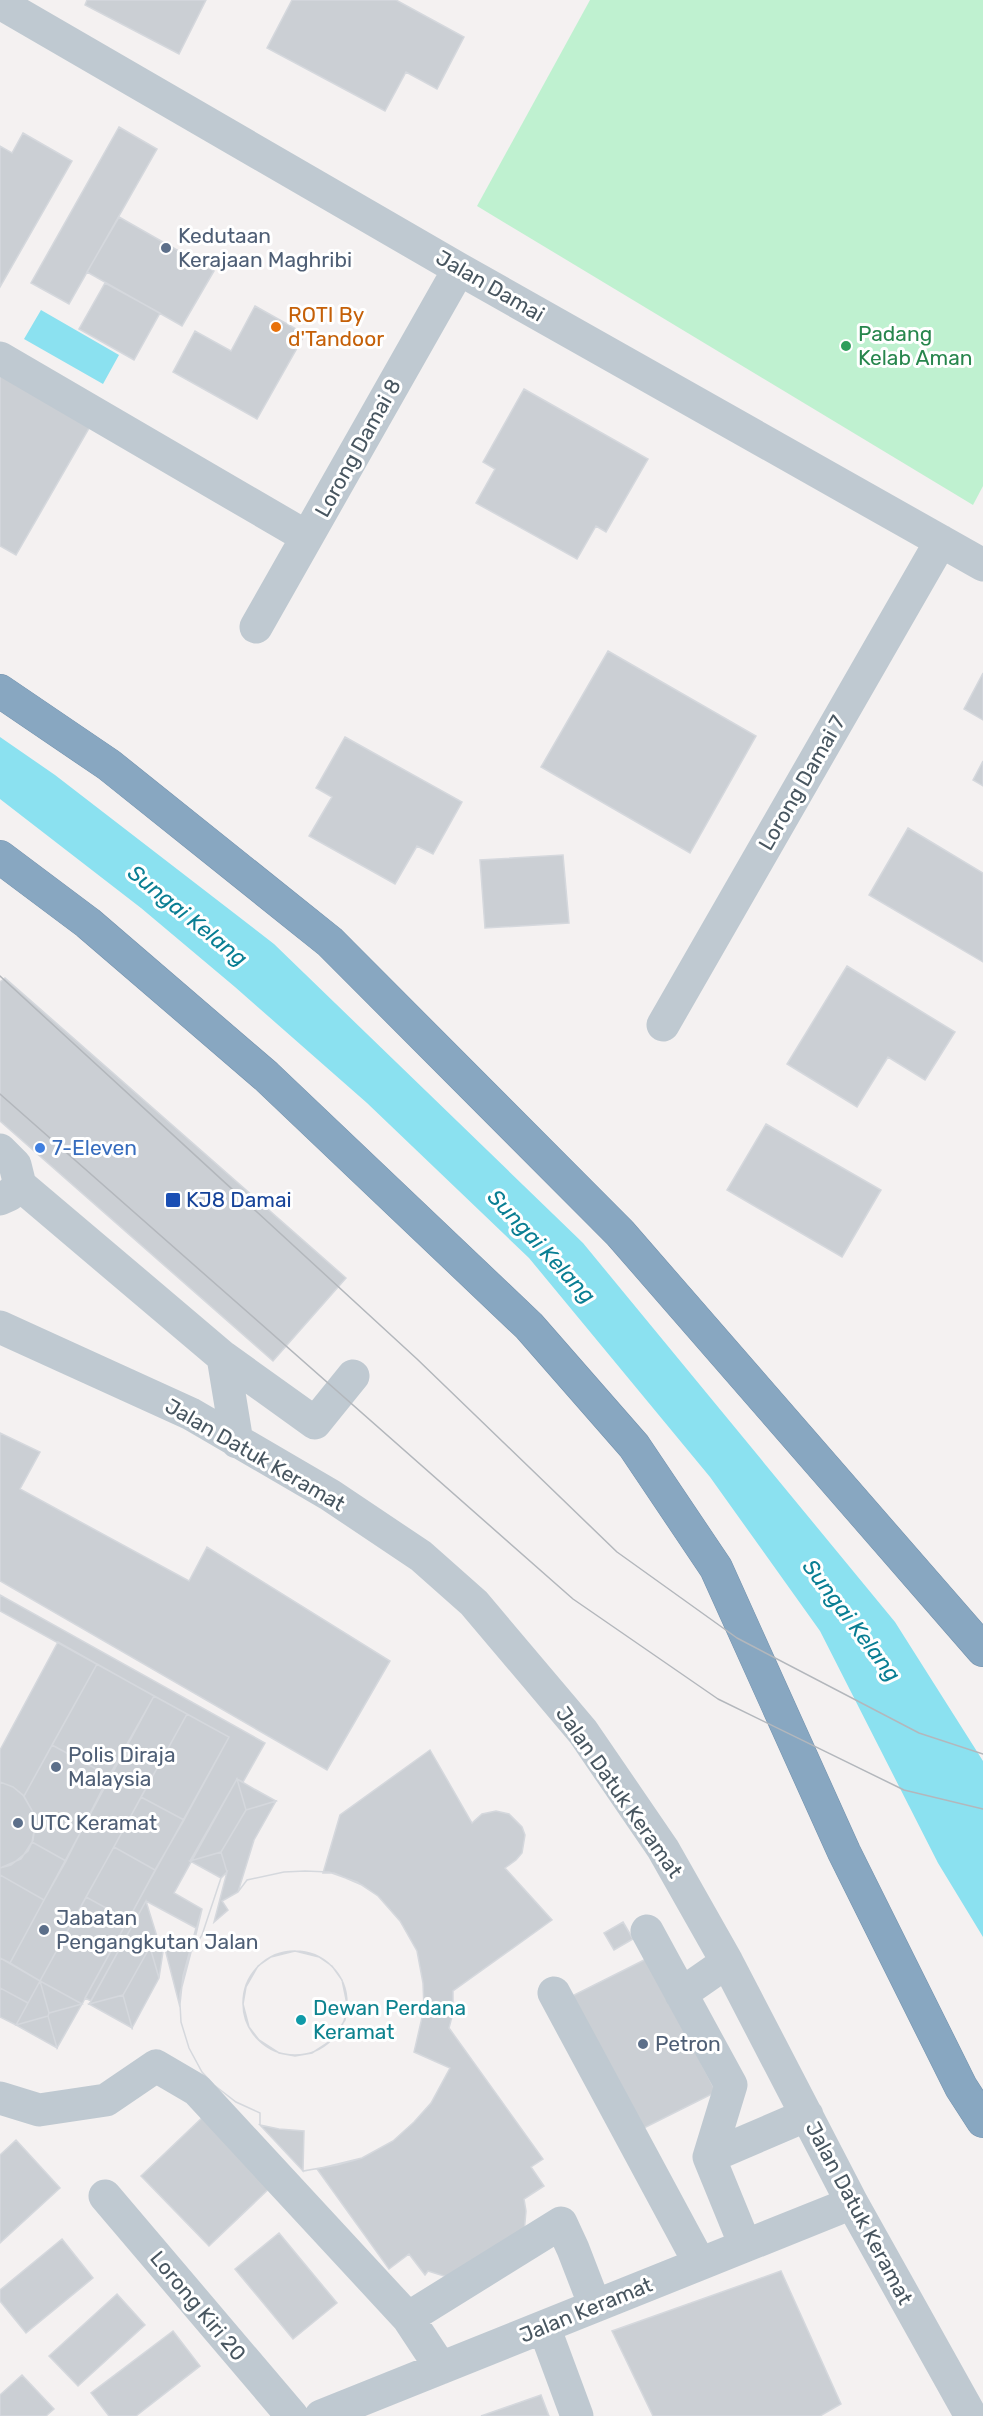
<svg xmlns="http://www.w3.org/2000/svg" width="983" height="2416" font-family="Rubik,sans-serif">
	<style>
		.green { fill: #bff1d0 }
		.water { fill: #8be1f0 }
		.building { fill: #cbcfd4; stroke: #d5d8dd; stroke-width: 1.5; fill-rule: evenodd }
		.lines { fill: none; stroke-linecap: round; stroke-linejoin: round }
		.highway-casing { stroke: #7392ad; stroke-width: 34 }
		.minor { stroke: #bfc9d1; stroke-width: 33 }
		.highway { stroke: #88a7c1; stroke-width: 33 }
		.tram { stroke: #b3b7bc; stroke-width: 1.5 }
		.service-dot { fill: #5c6f8a; stroke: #fff; stroke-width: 2 }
		.food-dot { fill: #e8710a; stroke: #fff; stroke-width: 2 }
		.leisure-dot { fill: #2e9e5b; stroke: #fff; stroke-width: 2 }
		.shop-dot { fill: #3f7fe0; stroke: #fff; stroke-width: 2 }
		.transit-dot { fill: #1a4fb4; stroke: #fff; stroke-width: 2 }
		.culture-dot { fill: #0f9aa8; stroke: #fff; stroke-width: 2 }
		.labels { text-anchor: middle; stroke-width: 6; stroke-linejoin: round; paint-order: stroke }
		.service-label { font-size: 21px; fill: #4e5e75; stroke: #fff; text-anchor: start }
		.street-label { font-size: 21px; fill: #485660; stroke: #fff }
		.food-label { font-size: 21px; fill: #c56008; stroke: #fff; text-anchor: start }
		.leisure-label { font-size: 21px; fill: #27864d; stroke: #fff; text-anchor: start }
		.shop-label { font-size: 21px; fill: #366cbe; stroke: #fff; text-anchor: start }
		.transit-label { font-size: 21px; fill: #164399; stroke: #fff; text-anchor: start }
		.culture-label { font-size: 21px; fill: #0d838f; stroke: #fff; text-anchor: start }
		.water-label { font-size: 22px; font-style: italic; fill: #097e93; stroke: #fff }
	</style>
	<rect width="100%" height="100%" fill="#f4f1f1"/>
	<path class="green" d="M590,0H983V486L973,505L477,206Z"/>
	<path class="water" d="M41,310L119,355L103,384L24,339Z
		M0,737L55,775L274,944L583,1243L895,1622L983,1761V1937L938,1863L820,1631L710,1477L529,1258L367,1103L235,987L141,908L0,799Z"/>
	<path class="building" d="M87,0H206L179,54L85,5Z
		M292,0H396L464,37L437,89L406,72L385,111L267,48Z
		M119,127L157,149L69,304L31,283Z
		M23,133L72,161L0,287V146L12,153Z
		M119,217L214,271L182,326L87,272Z
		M105,283L160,313L134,360L79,329Z
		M255,306L305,334L257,419L173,372L195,331L231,351Z
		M0,370L92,423L16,555L0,546Z
		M524,389L648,459L606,532L596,526L577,559L476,503L495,469L483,462Z
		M608,651L756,736L690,853L541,767Z
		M983,673V720L964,709Z
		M345,737L462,802L433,854L417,846L395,884L309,836L332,797L316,788Z
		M983,761V786L973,780Z
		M908,828L983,873V962L869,895Z
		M563,855L569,923L485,928L480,860Z
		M847,966L955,1032L925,1080L888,1057L857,1107L787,1064Z
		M5,978L346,1278L273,1361L0,1121V982Z
		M766,1124L881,1190L842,1257L727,1190Z
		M0,1433L40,1452L20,1489L189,1581L207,1547L390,1661L327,1770L0,1581Z
		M0,1595L265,1743L243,1782L237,1779L174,1893L202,1909L183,1976L196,1928L146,1901L91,2001L85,1998L229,1737L0,1611Z
		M58,1642L97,1664L24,1796L13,1787L0,1782V1750Z
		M97,1664L154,1696L109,1776L52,1745Z
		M154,1696L187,1714L40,1981L10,1963Z
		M187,1714L229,1737L184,1820L141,1797Z
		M52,1745L109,1776L66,1861L32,1842L35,1826L34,1814L24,1796Z
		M430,1750L472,1823L482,1814L496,1811L509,1814L522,1827L525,1835L522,1853L516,1860L505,1868L552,1920L453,1991V2013L449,2028L543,2159L531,2167L544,2186L524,2199L526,2211L524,2233L447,2277L428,2271L425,2275L409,2254L389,2269L317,2169L362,2158L393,2141L414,2122L431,2103L450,2068L414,2052L424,2009L423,1983L417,1951L400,1921L378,1896L362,1885L334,1873H323L340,1815Z
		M237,1779L256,1790L276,1801L246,1810Z
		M237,1779L246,1810L221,1852L190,1861Z
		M0,1782L13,1787L23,1795L34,1814L35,1826L33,1840L28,1851L11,1865L0,1868Z
		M141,1797L184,1820L155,1870L114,1847Z
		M276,1801L254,1840L238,1892L222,1901L228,1910L214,1922L227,1872L221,1852L246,1810Z
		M32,1842L66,1861L44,1900L0,1875V1868L21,1859Z
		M114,1847L155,1870L128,1920L86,1897Z
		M221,1852L227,1872L221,1878L190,1861Z
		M305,1871L329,1872L357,1882L378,1896L400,1921L417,1951L423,1983L424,2009L414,2052L450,2068L431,2103L414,2122L393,2141L362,2158L337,2165L303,2171L304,2131L279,2129L260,2125V2113L236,2102L214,2085L202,2072L189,2048L181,2022L180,2004L183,1976L202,1909L192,1951L202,1935L221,1878L227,1872L214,1922L228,1910L222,1901L238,1892L247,1880L284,1872ZM295,1951L319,1957L332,1966L342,1980L347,2004L345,2020L332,2040L312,2053L295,2056L279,2053L259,2040L249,2027L243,2004L246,1987L258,1966L271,1957Z
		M305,1871L329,1872L357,1882L378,1896L400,1921L417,1951L423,1983L424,2009L414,2052L450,2068L431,2103L414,2122L393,2141L362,2158L337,2165L303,2171L304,2131L279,2129L260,2125V2113L236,2102L214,2085L202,2072L189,2048L181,2022L180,2004L183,1976L202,1909L192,1951L202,1935L221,1878L227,1872L214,1922L228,1910L222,1901L238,1892L247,1880L284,1872Z
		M0,1875L44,1900L10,1963L0,1958Z
		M86,1897L128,1920L82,2004L40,1981Z
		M146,1901L159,1943L150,1947L123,1995L89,2004Z
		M623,1922L633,1939L614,1950L604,1933Z
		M195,1937L180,1994V2007L164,1945Z
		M159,1943L164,1945L159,1978L150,1947Z
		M150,1947L159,1978L132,2028L123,1995Z
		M243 2003a52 52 0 1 1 104 0a52 52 0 1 1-104 0Z
		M0,1958L40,1981L28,2003L0,1988Z
		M648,1958L716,2092L638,2131L570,1997Z
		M40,1981L82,2004L49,2013Z
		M40,1981L49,2013L48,2016L16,2025Z
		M0,1988L28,2003L16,2025L0,2017Z
		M123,1995L132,2028L89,2004Z
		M82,2004L57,2048L48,2016L49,2013Z
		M48,2016L57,2048L16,2025Z
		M207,2113L275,2183L209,2246L141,2176Z
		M260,2125L279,2129L304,2131L303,2171Z
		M16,2140L60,2188L0,2243V2155Z
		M279,2233L337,2303L293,2339L235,2269Z
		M62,2239L93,2278L26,2333L0,2301V2290Z
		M781,2271L841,2404L820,2416H653L612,2331Z
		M117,2294L145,2325L78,2386L49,2356Z
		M173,2331L200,2366L136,2416H109L91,2393Z
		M22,2375L54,2409L46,2416H0V2395Z
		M541,2395L549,2416H481Z"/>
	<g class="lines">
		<defs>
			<path id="highway" d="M0,691L109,765L330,942L620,1233L983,1650
				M0,857L88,923L266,1076L529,1326L634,1446L716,1568L844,1852L961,2087L983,2121"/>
		</defs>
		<use href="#highway" class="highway-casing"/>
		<path class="minor" d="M0,3L459,269L983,565
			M0,358L307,537
			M256,627L459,269
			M663,1025L941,541
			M0,1150L15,1165L20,1185L9,1195L0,1199
			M20,1185L223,1357L237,1442
			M0,1327L191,1414L330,1495L421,1556L474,1603L583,1732L663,1849L727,1962L852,2203L971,2416
			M223,1357L315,1423L353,1376
			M647,1931L731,2085L709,2157L745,2245
			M554,1993L700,2264
			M681,1994L727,1962
			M0,2098L39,2110L106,2100L156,2066L197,2090L408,2318L441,2368
			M709,2157L807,2115
			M105,2196L292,2416
			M408,2318L561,2223L573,2249L595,2306
			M544,2327L577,2416
			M321,2416L852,2203"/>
		<use href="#highway" class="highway"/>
		<path class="tram" d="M0,976L417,1359L617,1552L737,1638L919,1733L983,1754
			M0,1094L573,1599L718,1699L904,1790L983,1809"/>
	</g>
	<g class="service-dot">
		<circle cx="166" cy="248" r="6"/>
		<circle cx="56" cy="1767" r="6"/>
		<circle cx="18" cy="1823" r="6"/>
		<circle cx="44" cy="1930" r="6"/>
		<circle cx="643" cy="2044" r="6"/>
	</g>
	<circle class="food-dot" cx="276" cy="327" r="6"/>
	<circle class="leisure-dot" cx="846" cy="346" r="6"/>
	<circle class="shop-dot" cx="40" cy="1148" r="6"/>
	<rect class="transit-dot" x="165" y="1192" width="16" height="16" rx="3"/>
	<circle class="culture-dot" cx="301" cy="2020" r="6"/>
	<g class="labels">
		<g class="service-label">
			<text x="178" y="243">Kedutaan<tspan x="178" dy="24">Kerajaan Maghribi</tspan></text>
			<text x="68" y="1762">Polis Diraja<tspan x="68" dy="24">Malaysia</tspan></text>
			<text x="30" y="1830">UTC Keramat</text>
			<text x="56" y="1925">Jabatan<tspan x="56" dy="24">Pengangkutan Jalan</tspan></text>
			<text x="655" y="2051">Petron</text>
		</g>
		<g class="street-label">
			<text transform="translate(490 286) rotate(30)" y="7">Jalan Damai</text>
			<text transform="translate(358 448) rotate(-61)" y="7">Lorong Damai 8</text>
			<text transform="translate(802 783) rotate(-60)" y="7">Lorong Damai 7</text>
			<text transform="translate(255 1455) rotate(30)" y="7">Jalan Datuk Keramat</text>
			<text transform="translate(619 1792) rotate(55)" y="7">Jalan Datuk Keramat</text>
			<text transform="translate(859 2213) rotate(62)" y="7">Jalan Datuk Keramat</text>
			<text transform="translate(198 2306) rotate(50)" y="7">Lorong Kiri 20</text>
			<text transform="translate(586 2310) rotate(-22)" y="7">Jalan Keramat</text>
		</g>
		<g class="food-label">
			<text x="288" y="322">ROTI By<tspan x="288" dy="24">d'Tandoor</tspan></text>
		</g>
		<g class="leisure-label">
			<text x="858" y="341">Padang<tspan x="858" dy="24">Kelab Aman</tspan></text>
		</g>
		<g class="shop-label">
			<text x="52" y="1155">7-Eleven</text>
		</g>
		<g class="transit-label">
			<text x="186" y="1207">KJ8 Damai</text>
		</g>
		<g class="culture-label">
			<text x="313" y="2015">Dewan Perdana<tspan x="313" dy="24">Keramat</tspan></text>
		</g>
		<g class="water-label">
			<text transform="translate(188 915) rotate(39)" y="8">Sungai Kelang</text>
			<text transform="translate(542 1246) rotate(47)" y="8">Sungai Kelang</text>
			<text transform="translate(852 1620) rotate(53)" y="8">Sungai Kelang</text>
		</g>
	</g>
</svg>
